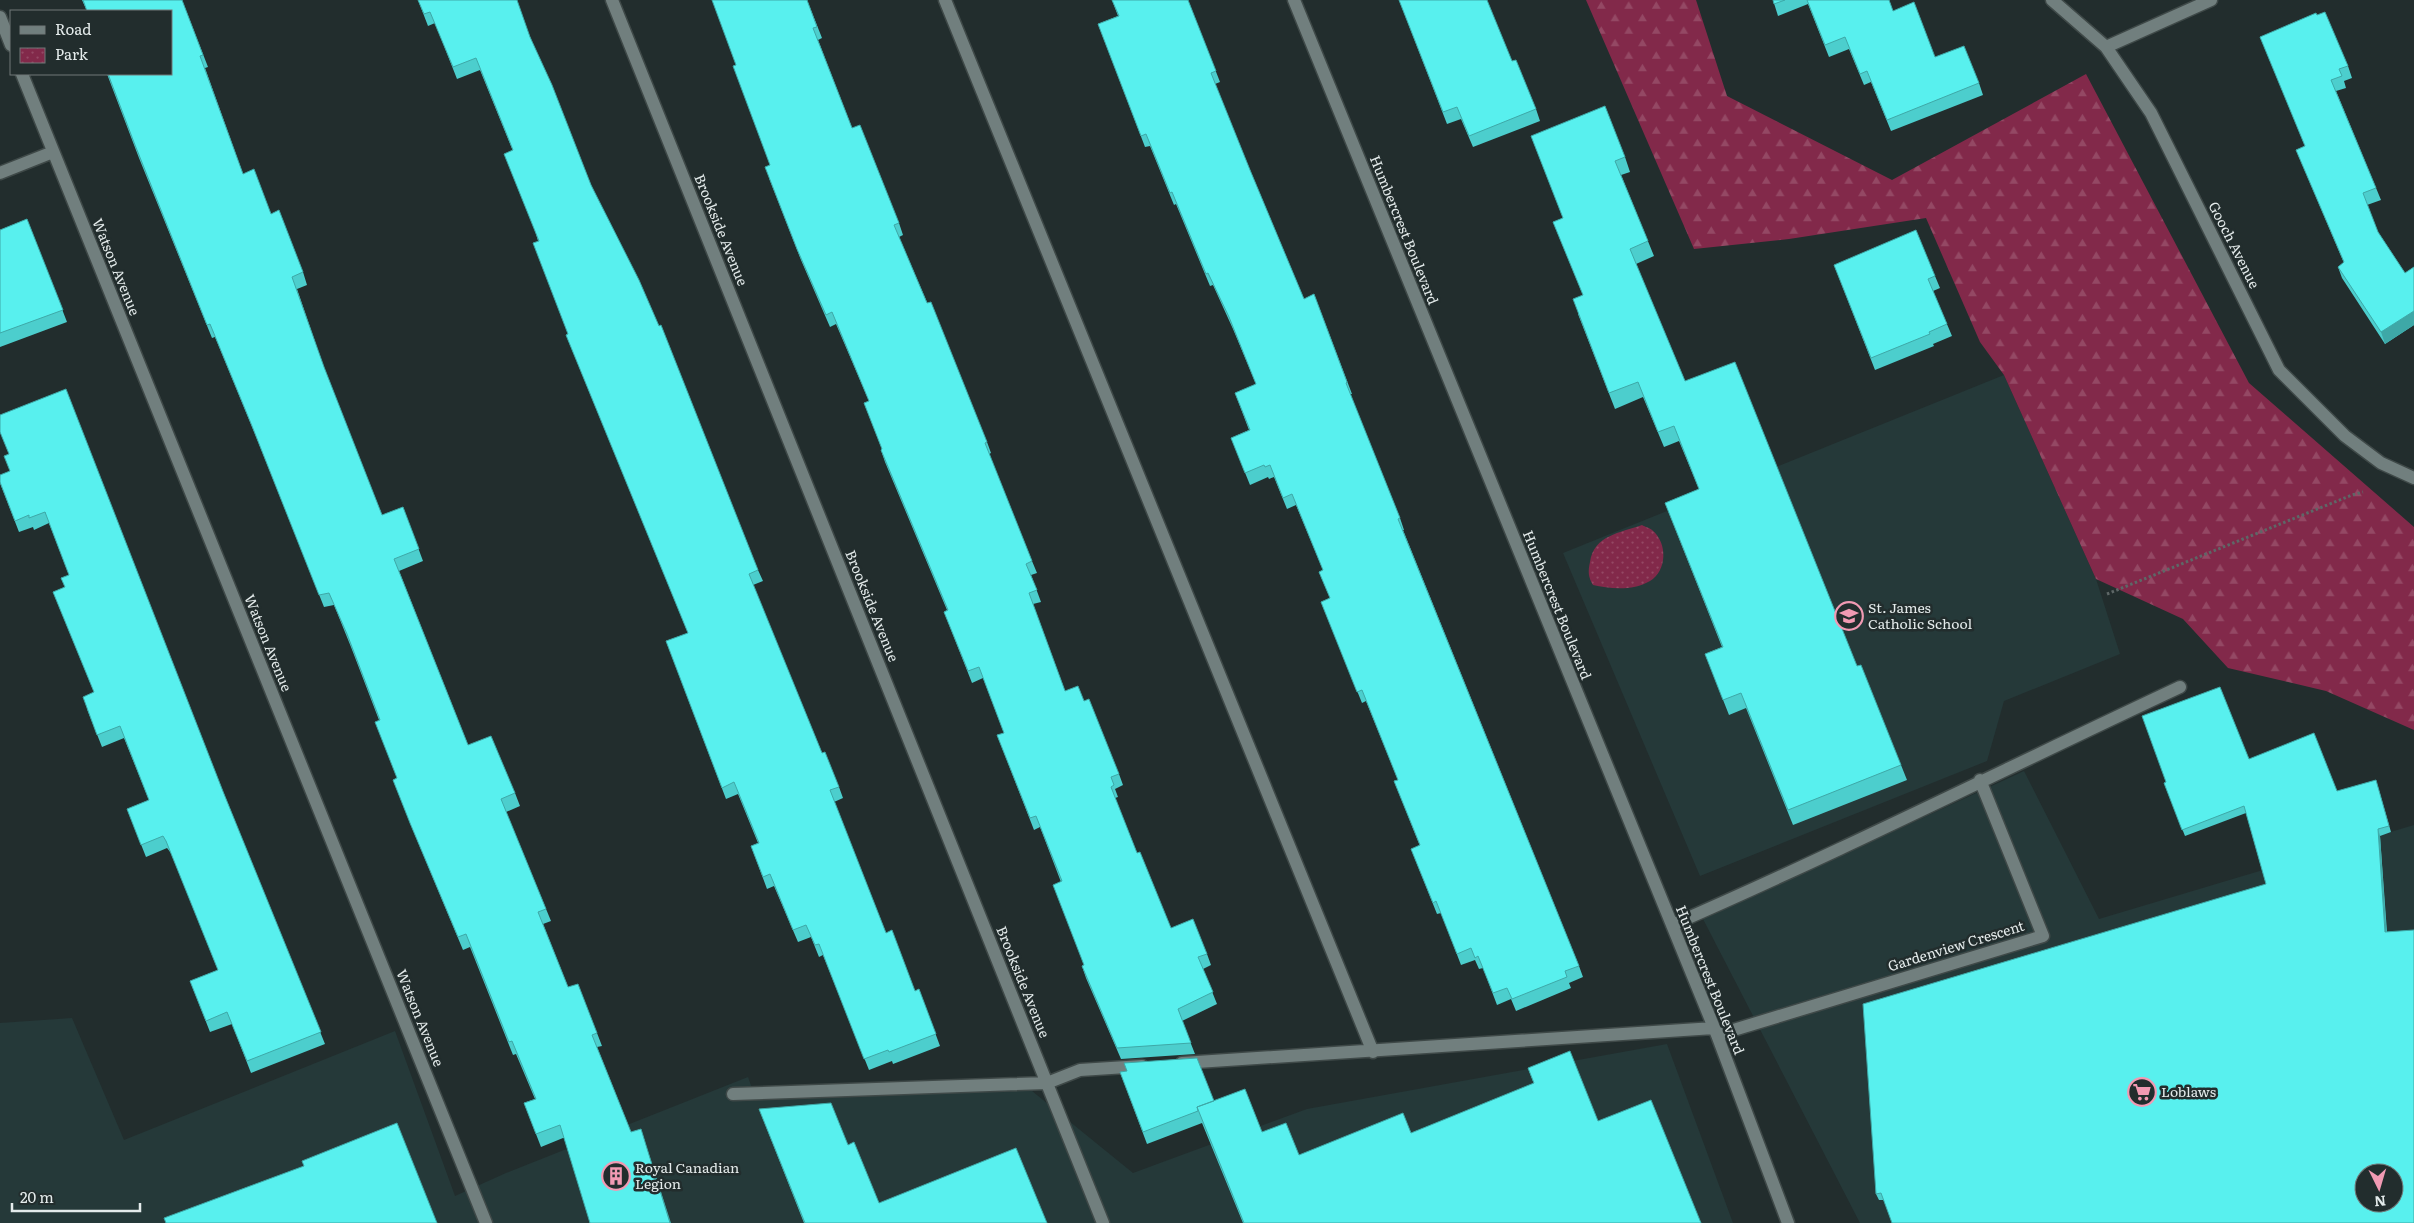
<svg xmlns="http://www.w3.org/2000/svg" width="2414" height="1223" font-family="Literata,serif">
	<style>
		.built { fill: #253939; fill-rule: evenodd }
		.forest { fill: url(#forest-firs) }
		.park { fill: url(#park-dots) }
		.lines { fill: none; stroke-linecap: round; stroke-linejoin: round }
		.minor-casing { stroke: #3f4948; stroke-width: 15 }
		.path { stroke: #5e6767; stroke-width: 3; stroke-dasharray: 2.5 2.5; stroke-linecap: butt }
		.minor { stroke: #717f7e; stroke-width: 12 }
		.wall { fill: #4ccecd }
		.shaded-wall { fill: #3ea8a7 }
		.building { fill: #58f0ee; stroke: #3ea8a7; fill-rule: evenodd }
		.labels { text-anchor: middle; stroke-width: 5; stroke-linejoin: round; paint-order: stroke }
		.street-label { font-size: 14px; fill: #e4ebeb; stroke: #222d2d }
		.poi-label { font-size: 14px; fill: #e4ebeb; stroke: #222d2d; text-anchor: start }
	</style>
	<defs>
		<pattern id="forest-firs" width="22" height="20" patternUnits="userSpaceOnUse" patternTransform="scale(1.25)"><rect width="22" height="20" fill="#82294a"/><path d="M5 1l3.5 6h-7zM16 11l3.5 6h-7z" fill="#944864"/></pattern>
		<pattern id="park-dots" width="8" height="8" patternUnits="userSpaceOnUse" patternTransform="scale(1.25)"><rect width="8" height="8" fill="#82294a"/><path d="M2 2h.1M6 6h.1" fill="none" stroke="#944864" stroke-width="1.8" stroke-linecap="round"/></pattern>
	</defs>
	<rect width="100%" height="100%" fill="#222d2d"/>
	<path class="built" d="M2004,375L2096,579L2120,654L2004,701L1987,761L1700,876L1563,553Z
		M2024,771L2099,919L2414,825V1223H1860L1703,919ZM2364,1173H2394V1203H2364Z
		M72,1018L124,1140L395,1031L455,1196L506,1173L748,1077L755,1097L1016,1078L1133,1173L1307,1109L1667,1044L1733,1223H0V1023Z"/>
	<path class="forest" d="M1586,0H1696L1727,96L1892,180L2086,74L2249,383L2414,527V730L2326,691L2228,668L2183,619L2096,579L2004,375L1980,342L1926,218L1789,239L1694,249Z"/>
	<path class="park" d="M1642,525C1645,527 1650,528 1652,530C1668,543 1667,571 1650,581C1633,591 1610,589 1593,585C1588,577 1588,571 1590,562C1594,535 1620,533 1642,525Z"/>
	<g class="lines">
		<defs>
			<path id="minor" d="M612,0L1103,1223
				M945,0L1373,1052
				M1294,0L1717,1035L1788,1223
				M2052,0L2106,47L2151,113L2279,370L2345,436L2381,463L2414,478
				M0,17L11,45
				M2106,47L2211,0
				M22,74L486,1223
				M0,173L53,152
				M1672,925C1844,850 2011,766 2180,687
				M1717,1035L2043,936L1980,780
				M1182,1063L1714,1028
				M733,1094L1047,1083L1080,1070L1142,1066"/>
		</defs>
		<use href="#minor" class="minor-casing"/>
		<path class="path" d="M2107,594L2352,495L2363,492"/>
		<use href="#minor" class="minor"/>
	</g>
	<path class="wall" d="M82,0H182L208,67L205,68L243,174L271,214L303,272L307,285L297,289L325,371L382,515L403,507L423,561L399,571L468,745L515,793L520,806L506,812L551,921L543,924L568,987L597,1033L602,1046L597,1047L631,1132L641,1129L645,1142L563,1138L541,1147L524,1103L535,1099L516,1054L513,1055L470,947L463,950L415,835L393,780L397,778L379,720L351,647L334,605L324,607L257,439L215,337L212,338L139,158L107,74L171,11H87Z
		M418,0L530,37L591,185L758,570L763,581L753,585L822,753L839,787L843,798L834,802L886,933L915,991L919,989L940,1046L893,1064L892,1061L869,1070L823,955L819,957L811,937L798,942L774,886L767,889L751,846L758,843L738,794L726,799L666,641L688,633L566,335L568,334L538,241L513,151L480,70L457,79L435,23L428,26Z
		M807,0L822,38L818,40L852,128L899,223L903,235L899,237L987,442L991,453L989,454L1032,561L1037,573L1031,575L1041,602L1033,604L1065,691L1084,701L1119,774L1123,785L1115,789L1118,797L1115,798L1137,853L1171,928L1207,954L1211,965L1203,969L1217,1004L1182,1021L1195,1054L1121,1059L1086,978L1082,966L1084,965L1061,882L1040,827L1034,830L997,735L1004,733L983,678L972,683L944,612L947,610L885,462L881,450L882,449L864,403L869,401L836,324L830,327L801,260L769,178L770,165L736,65Z
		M1112,0H1188L1220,82L1215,84L1250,170L1304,299L1314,294L1352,394H1350L1400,518L1404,530H1403L1579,966L1583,977L1569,983L1571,988L1516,1011L1511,999L1497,1005L1483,968L1479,969L1475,960L1461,965L1441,913L1437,914L1411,849L1420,846L1394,781L1398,780L1366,701L1362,703L1321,602L1330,598L1319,572L1323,570L1296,505L1287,509L1274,477L1269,479L1268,477L1250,485L1231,438L1249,430L1235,393L1256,384L1233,329L1213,285L1210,286L1176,204L1174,205L1150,146L1145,147L1098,24L1118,16Z
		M1399,0L1512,61L1536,109L1540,121L1473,147L1461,119L1447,124Z
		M1773,0H1889L1893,11L1935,57L1979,83L1983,95L1891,131L1871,82L1864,85L1849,49L1829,57L1808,4L1778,16Z
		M2317,15L2348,66L2352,78L2344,81L2346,88L2336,91L2381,200L2367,205L2378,232L2405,273L2414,267V325L2385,344L2342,278L2338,267L2344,263L2296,150L2305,146L2260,37Z
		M1531,136L1625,157L1630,172L1621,175L1654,256L1636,264L1685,381L1857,666L1901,765L1907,780L1793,825L1746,708L1729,715L1705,654L1722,647L1665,503L1699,489L1679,441L1664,447L1643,397L1615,409L1578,314L1583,295L1553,222L1563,218Z
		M27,219L67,322L0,347V230Z
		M1834,265L1935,276L1940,288L1933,291L1952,336L1933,344L1934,346L1875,370Z
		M8,454L224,794L325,1044L251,1073L232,1024L210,1032L190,981L218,970L171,853L167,848L146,857L127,809L149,800L124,738L102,747L87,709L94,692L53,592L65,587L61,578L69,575L49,523L34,530L33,527L19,532L0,483L10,471Z
		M2249,759L2337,791L2378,787L2391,832L2380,836L2387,932L1883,1200H1879L1876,1194L2266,884L2246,813L2185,836L2164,783Z
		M1124,1063L1214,1101L1299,1155L1411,1133L1534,1084L1528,1068L1598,1121L1701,1223H1243L1202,1123L1147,1144L1120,1072L1127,1071Z
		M759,1109L848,1145L879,1203L1047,1223H804Z"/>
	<path class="shaded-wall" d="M2414,311V325L2385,344L2381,332Z
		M2378,829L2380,836L2387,939L2385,932Z
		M641,1129L645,1142L671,1223H670Z"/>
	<path class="building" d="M83,0H182L203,55L200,56L243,174L254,169L271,214L279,210L303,272L292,277L324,367L382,515L403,507L419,549L394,559L468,745L491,736L515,793L501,799L546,909L538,912L568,987L578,984L597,1033L592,1035L631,1132L641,1129L670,1223H590L560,1125L536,1134L524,1103L536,1099L512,1041L509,1042L466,934L458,937L410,823L393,780L397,778L375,722L380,720L347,634L329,593L319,595L252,426L210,324L207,325L135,145L108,74H171V11H87Z
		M418,0H517L530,37L552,85L591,185L639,280L659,326L661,325L758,570L749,574L822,753L825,752L839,787L830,790L886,933L892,930L915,991L919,989L936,1034L889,1052L888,1050L864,1059L819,944L815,945L806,925L793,930L770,874L763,877L751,846L759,843L734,782L722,788L666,641L688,633L566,335L568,334L533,243L539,241L504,154L513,150L476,58L453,67L430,12L424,14Z
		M712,0H807L817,27L813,28L852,128L860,125L899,223L894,225L927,303L931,302L987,442L985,443L1032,561L1026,564L1037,590L1029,593L1065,691L1078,686L1084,701L1089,699L1119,774L1111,777L1114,785L1111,787L1137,853L1140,852L1171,928L1193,919L1207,954L1198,957L1213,992L1178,1009L1191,1043L1117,1048L1082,966L1084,965L1053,885L1062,881L1036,816L1030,818L997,735L1004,733L979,667L968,671L944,612L948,610L881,450L882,449L864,403L869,401L832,312L826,315L797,249L765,167L770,165L733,66L736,65Z
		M1112,0H1188L1216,71L1211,73L1250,170L1304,299L1314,294L1347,382L1346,383L1400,518L1398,519L1579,966L1565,971L1567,977L1512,999L1507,988L1493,993L1478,956L1475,958L1471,948L1457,954L1436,901L1433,903L1411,849L1420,845L1394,781L1398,780L1362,690L1357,692L1321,602L1330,598L1319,572L1323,570L1292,494L1283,498L1270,465L1265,467L1264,465L1245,473L1231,438L1250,430L1235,393L1256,384L1229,317L1208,273L1206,274L1172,192L1170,193L1146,134L1141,136L1098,24L1119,16Z
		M1399,0H1487L1512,61L1516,60L1536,109L1469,136L1457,107L1443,112Z
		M1773,0H1785L1774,4Z
		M1807,0H1889L1893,11L1914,2L1935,57L1964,46L1979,83L1887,120L1867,71L1860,74L1845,37L1825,45Z
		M2325,12L2348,66L2339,69L2342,76L2331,80L2376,188L2363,193L2378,232L2405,273L2414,267V311L2381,332L2338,267L2344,262L2296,150L2305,146L2260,37L2316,13L2317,15Z
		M1605,106L1625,157L1615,161L1648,241L1630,249L1685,381L1735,362L1857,666L1861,665L1901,765L1788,810L1741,693L1723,700L1705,654L1723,647L1665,503L1699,489L1674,426L1658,432L1638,382L1609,393L1573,299L1583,295L1553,222L1563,218L1531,136Z
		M27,219L63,310L0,333V230Z
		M1916,230L1935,276L1928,279L1947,324L1929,332L1930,334L1871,358L1834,265Z
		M66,389L224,794L321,1032L247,1061L227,1012L206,1021L190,981L218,970L166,841L163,836L141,845L127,809L149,800L120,726L97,735L83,697L94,692L53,592L65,587L61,578L69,575L45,512L29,518V515L15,521L0,482V475L10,471L4,456L9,454L0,432V415Z
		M2220,687L2249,759L2314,733L2337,791L2376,780L2389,826L2378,829L2385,932L2414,930V1223H1892L1881,1193L1876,1194L1863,1004L2266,884L2244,806L2182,830L2164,783L2166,782L2142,716ZM2364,1173H2394V1203H2364Z
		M1570,1051L1598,1121L1651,1100L1701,1223H1244L1197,1107L1245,1089L1262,1132L1286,1123L1299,1155L1403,1113L1411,1133L1534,1083L1528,1068Z
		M1197,1058L1214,1101L1197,1107L1198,1111L1143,1132L1120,1072L1127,1071L1124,1063Z
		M831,1103L848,1145L854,1142L879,1203L1016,1148L1047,1223H805L759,1109Z
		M397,1123L437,1223H166L164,1218L304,1166L302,1161Z"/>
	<defs>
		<symbol id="school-ring" viewBox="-11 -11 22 22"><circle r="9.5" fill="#222d2d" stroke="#f19ab3" stroke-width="1.5"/><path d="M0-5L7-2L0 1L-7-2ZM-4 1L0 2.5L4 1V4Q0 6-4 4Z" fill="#f19ab3"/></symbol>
		<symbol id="supermarket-ring" viewBox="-11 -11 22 22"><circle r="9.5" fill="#222d2d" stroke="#f19ab3" stroke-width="1.5"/><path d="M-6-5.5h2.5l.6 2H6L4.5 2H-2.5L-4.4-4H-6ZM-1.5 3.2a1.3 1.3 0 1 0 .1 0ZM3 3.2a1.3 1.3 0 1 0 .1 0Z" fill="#f19ab3"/></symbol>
		<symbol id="building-ring" viewBox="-11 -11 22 22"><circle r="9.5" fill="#222d2d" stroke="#f19ab3" stroke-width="1.5"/><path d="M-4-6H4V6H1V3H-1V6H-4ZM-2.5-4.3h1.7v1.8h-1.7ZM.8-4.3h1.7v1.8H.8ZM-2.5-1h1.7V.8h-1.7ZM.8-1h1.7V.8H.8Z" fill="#f19ab3"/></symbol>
	</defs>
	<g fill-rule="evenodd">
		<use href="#school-ring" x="1833" y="600" width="32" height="32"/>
		<use href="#supermarket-ring" x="2126" y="1076" width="32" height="32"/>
		<use href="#building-ring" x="600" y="1160" width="32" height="32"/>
	</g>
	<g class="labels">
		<g class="street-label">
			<text transform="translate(721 230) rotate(68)" y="5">Brookside Avenue</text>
			<text transform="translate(1404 230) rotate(68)" y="5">Humbercrest Boulevard</text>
			<text transform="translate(2234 245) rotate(63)" y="5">Gooch Avenue</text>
			<text transform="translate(116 267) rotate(68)" y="5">Watson Avenue</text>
			<text transform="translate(1557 605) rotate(68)" y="5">Humbercrest Boulevard</text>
			<text transform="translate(872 606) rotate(68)" y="5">Brookside Avenue</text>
			<text transform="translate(268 643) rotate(68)" y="5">Watson Avenue</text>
			<text transform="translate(1956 946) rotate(-17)" y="5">Gardenview Crescent</text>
			<text transform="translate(1710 980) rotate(68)" y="5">Humbercrest Boulevard</text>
			<text transform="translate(1023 982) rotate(68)" y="5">Brookside Avenue</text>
			<text transform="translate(420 1018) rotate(68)" y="5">Watson Avenue</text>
		</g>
		<g class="poi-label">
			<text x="1868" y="613">St. James<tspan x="1868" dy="16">Catholic School</tspan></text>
			<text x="2161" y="1097">Loblaws</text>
			<text x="635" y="1173">Royal Canadian<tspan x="635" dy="16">Legion</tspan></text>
		</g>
	</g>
	<rect x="10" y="10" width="162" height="65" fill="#222d2d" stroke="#707979"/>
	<rect x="20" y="26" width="25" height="8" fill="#717f7e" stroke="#707979"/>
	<text x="55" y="35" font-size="15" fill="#e4ebeb">Road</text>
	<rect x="20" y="48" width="25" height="15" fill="url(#park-dots)" stroke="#707979"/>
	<text x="55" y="60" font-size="15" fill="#e4ebeb">Park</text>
	<g transform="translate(2379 1188) rotate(175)"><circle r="24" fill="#222d2d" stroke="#707979"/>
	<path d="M0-4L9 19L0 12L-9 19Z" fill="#f19ab3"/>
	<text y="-8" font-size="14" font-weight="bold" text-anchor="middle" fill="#e4ebeb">N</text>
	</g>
	<path d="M12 1203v8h128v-8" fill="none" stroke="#e4ebeb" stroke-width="2.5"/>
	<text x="20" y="1203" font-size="15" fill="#e4ebeb" stroke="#222d2d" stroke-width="4" paint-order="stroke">20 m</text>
</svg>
